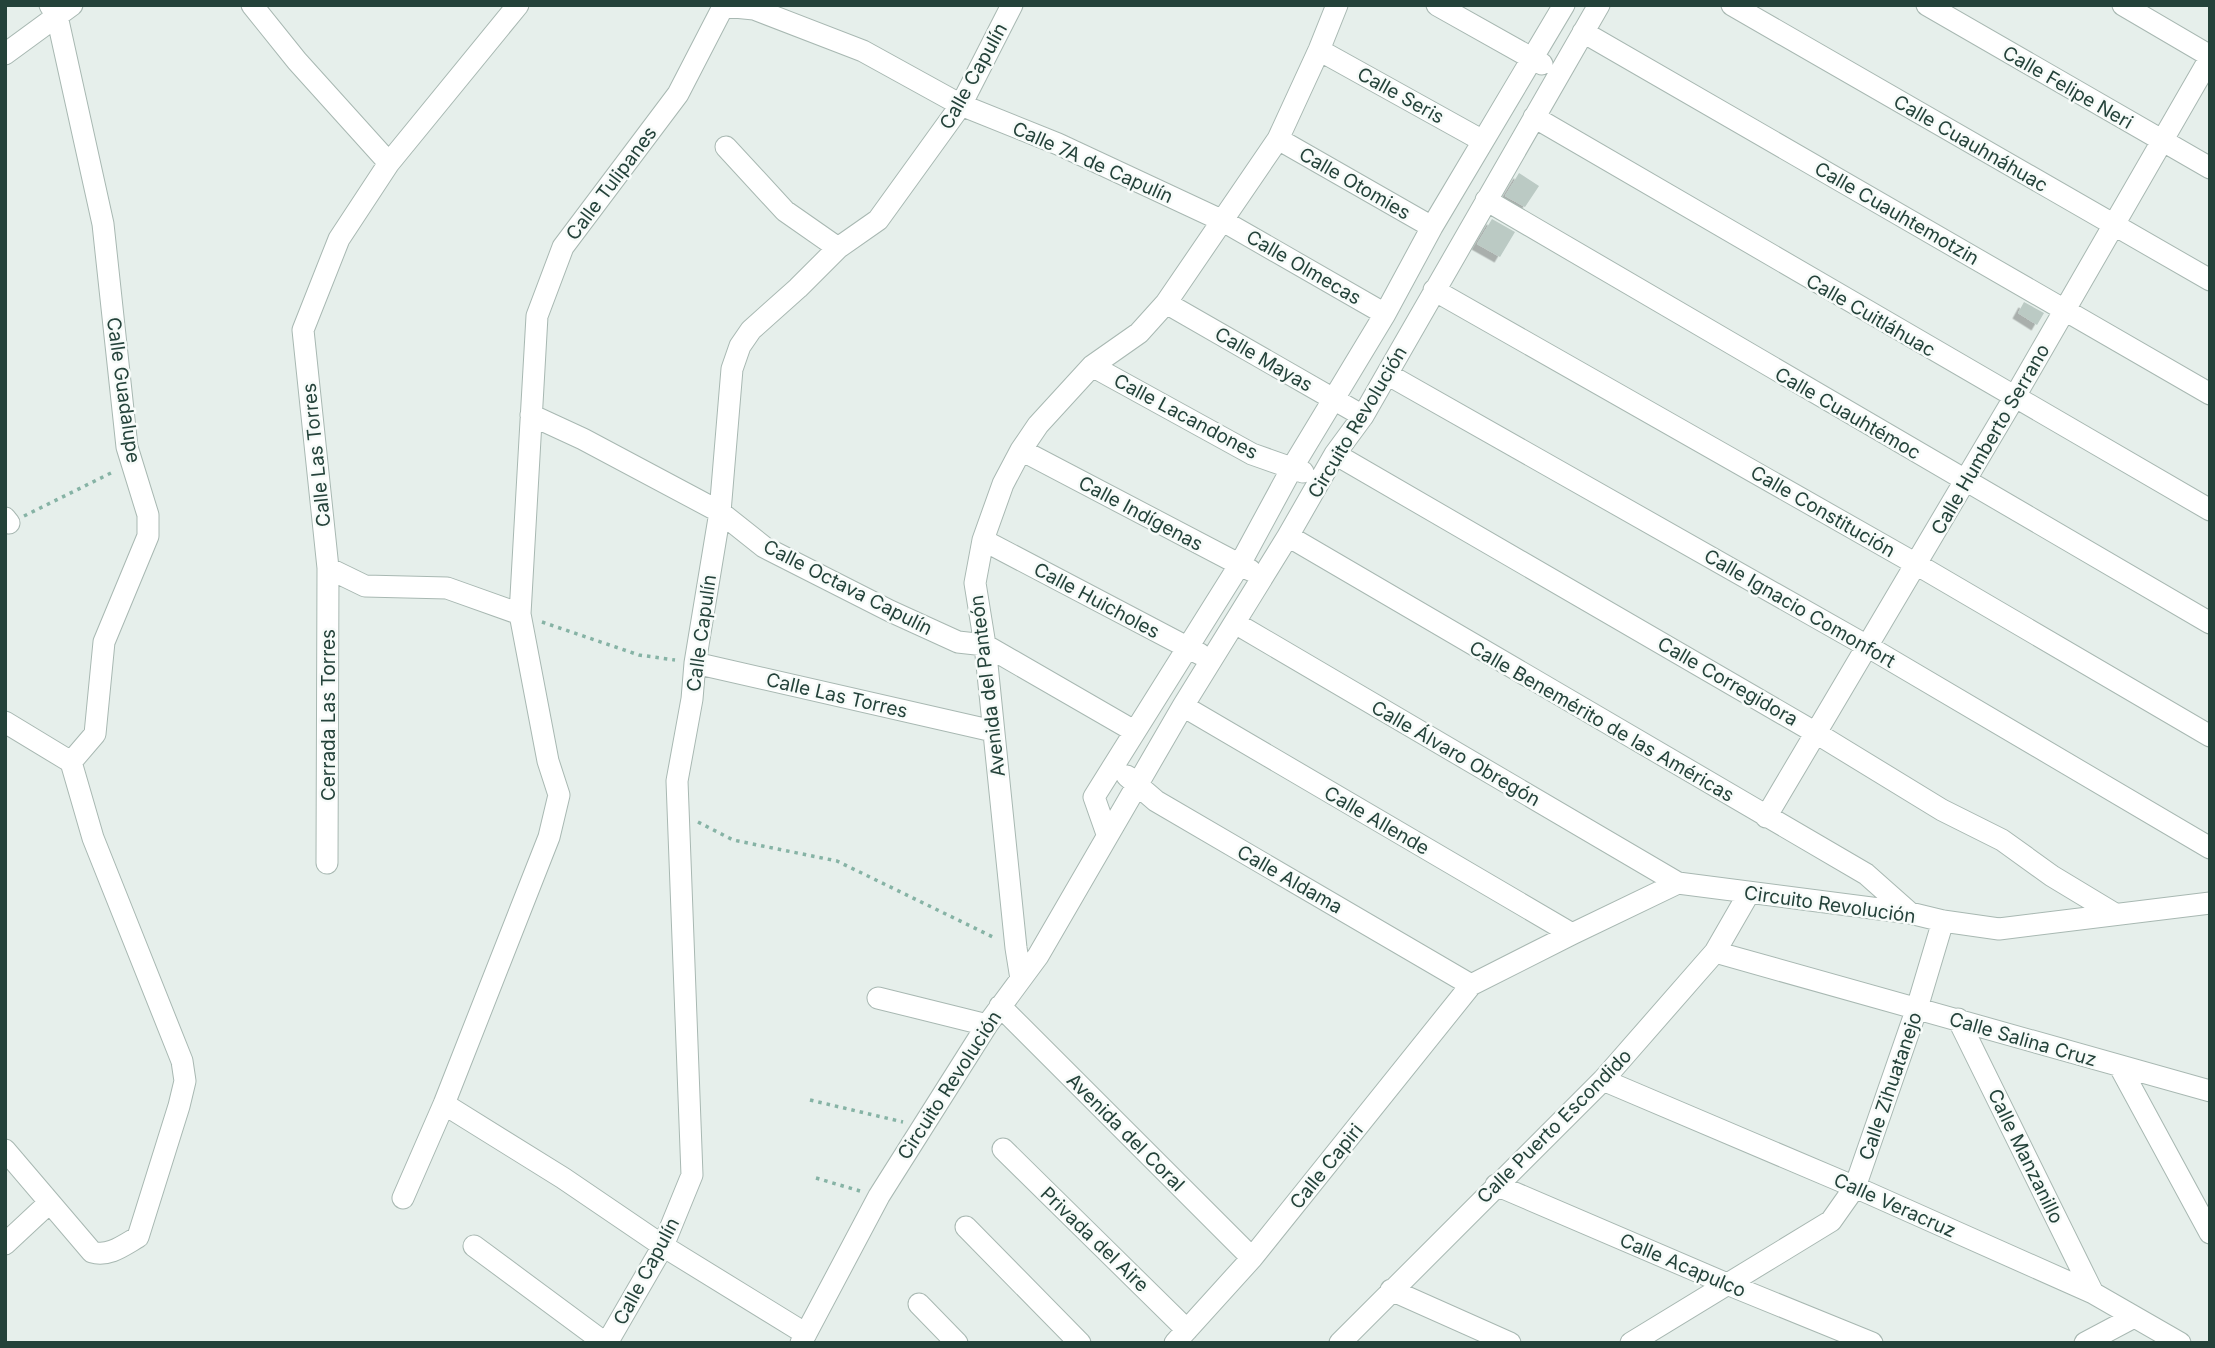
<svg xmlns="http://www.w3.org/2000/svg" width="2215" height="1348" font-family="Inter,sans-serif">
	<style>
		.building { fill: #bbcac4; filter: url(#shadow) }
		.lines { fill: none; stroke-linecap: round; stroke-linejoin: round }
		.minor-casing { stroke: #a8b8b2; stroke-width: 23 }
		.path { stroke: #86b3a5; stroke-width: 3.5; stroke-dasharray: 3.5 5; stroke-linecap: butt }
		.minor { stroke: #fff; stroke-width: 21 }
		.labels { text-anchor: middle; stroke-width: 5; stroke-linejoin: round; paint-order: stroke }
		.street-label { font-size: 19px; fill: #24423a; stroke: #f7fbf9 }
	</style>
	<defs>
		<filter id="shadow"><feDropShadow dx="-5.5" dy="5.5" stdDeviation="0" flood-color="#0004"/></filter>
	</defs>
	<rect width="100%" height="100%" fill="#e6efeb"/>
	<path class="building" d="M1519,173L1539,186L1525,207L1505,196Z
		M1492,219L1515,232L1500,257L1477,244Z
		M2024,302L2044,313L2037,325L2018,313Z"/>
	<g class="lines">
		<defs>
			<path id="minor" d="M50,5L57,16L103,224L127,447L148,515V536L104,642L95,734L71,762
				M252,5L297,61L389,163
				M1437,5L1542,64
				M1732,5L2210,280
				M1927,5L2210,168
				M2123,5L2210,56
				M724,6L754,9L863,51L961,105L1058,144L1223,221L1385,314
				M1583,32L2210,394
				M1319,50L1483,141
				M5,54L72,5
				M1534,117L2210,510
				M1278,139L1432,227
				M726,147L785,211L838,248
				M1486,200L2210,623
				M1434,290L1916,564L2210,736
				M1166,303L1363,416
				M1092,366L1252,454L1303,472
				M1387,374L1867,646L2210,848
				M531,415L583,439L720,512L764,547L890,611L958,642L985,645L1134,731
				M1021,450L1250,570
				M1335,454L1816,733L1942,810L2002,840L2052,876L2115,914
				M5,518L9,523
				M1288,536L1866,874L1910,913
				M983,540L1200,654
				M328,568L365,586L447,588L520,614
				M1235,623L1678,883
				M695,663L993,731
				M1183,706L1572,934
				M5,722L71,762
				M1127,776L1156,801L1471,985
				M1766,817L2014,398L2210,58
				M1107,834L1094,797L1240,564L1292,468L1385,314L1432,227L1564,5
				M327,863L328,568L303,330L339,239L389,163L518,5
				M1715,952L2210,1091
				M1021,979L1016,948L985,645L975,583L983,540L1003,484L1021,450L1038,425L1092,366L1139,333L1166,303L1278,139L1319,50L1337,5
				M878,998L987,1025
				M1000,1006L1252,1258
				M1958,1019L2093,1293
				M2120,1067L2210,1233
				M1603,1080L1855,1187L2093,1293L2180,1343
				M444,1104L563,1178L663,1246L806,1334
				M1003,1149L1187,1330
				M5,1150L92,1252C109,1257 124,1245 138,1237L179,1106L185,1081L182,1061L93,838L71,762
				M1496,1185L1727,1284L1872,1343
				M403,1198L444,1104L549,837L559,795L548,761L520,614L537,316L563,247L678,94L724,5
				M966,1227L1080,1343
				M5,1244L49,1203
				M474,1246L605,1343
				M1391,1290L1510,1343
				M919,1304L957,1343
				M607,1343L663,1246L692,1175L677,781L692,699L695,663L720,512L732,369L740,346L751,330L798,288L838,248L878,220L961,105L1012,5
				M801,1343L879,1196L987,1025L1038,956L1183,706L1288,536L1335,454L1363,416L1387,374L1599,5
				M1175,1343L1252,1258L1471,985L1572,934L1678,883L1910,913L1943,921L1999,929L2210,903
				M1340,1343L1603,1080L1715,952L1749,893
				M1631,1343L1831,1221L1855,1187L1917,1008L1943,921
				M2085,1343L2134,1317"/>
		</defs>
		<use href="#minor" class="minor-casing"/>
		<path class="path" d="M24,516L115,471
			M542,622L639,655L675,660
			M698,822L733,840L837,861L995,938
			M810,1100L903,1122
			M816,1178L860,1191"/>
		<use href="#minor" class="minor"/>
	</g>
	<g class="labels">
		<g class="street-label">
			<text transform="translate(973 76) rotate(-61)" y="7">Calle Capulín</text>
			<text transform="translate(2068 87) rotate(30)" y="7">Calle Felipe Neri</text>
			<text transform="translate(1401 95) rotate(29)" y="7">Calle Seris</text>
			<text transform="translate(1971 143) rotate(30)" y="7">Calle Cuauhnáhuac</text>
			<text transform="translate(1093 162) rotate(24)" y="7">Calle 7A de Capulín</text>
			<text transform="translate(611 183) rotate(-53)" y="7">Calle Tulipanes</text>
			<text transform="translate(1355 183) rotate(30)" y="7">Calle Otomies</text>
			<text transform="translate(1897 213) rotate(30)" y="7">Calle Cuauhtemotzin</text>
			<text transform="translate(1304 267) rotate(30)" y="7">Calle Olmecas</text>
			<text transform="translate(1871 315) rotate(30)" y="7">Calle Cuitláhuac</text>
			<text transform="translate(1264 359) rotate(30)" y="7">Calle Mayas</text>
			<text transform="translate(124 390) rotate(82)" y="7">Calle Guadalupe</text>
			<text transform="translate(1848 413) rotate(30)" y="7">Calle Cuauhtémoc</text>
			<text transform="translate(1186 416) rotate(28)" y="7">Calle Lacandones</text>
			<text transform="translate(1357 422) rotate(-59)" y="7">Circuito Revolución</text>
			<text transform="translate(1990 439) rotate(-60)" y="7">Calle Humberto Serrano</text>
			<text transform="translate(316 455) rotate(-96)" y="7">Calle Las Torres</text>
			<text transform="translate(1823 511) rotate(30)" y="7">Calle Constitución</text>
			<text transform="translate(1141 513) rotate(28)" y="7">Calle Indígenas</text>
			<text transform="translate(848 587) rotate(27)" y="7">Calle Octava Capulín</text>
			<text transform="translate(1097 600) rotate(28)" y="7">Calle Huicholes</text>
			<text transform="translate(1800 608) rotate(30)" y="7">Calle Ignacio Comonfort</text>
			<text transform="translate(701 633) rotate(-82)" y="7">Calle Capulín</text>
			<text transform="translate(1728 681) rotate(30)" y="7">Calle Corregidora</text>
			<text transform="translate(987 686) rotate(-97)" y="7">Avenida del Panteón</text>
			<text transform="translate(837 695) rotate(13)" y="7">Calle Las Torres</text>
			<text transform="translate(328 715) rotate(-90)" y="7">Cerrada Las Torres</text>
			<text transform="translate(1602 721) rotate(30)" y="7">Calle Benemérito de las Américas</text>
			<text transform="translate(1456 753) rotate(30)" y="7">Calle Álvaro Obregón</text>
			<text transform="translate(1377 820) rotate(30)" y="7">Calle Allende</text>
			<text transform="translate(1290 879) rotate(30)" y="7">Calle Aldama</text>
			<text transform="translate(1830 904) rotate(8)" y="7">Circuito Revolución</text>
			<text transform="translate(2023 1039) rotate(16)" y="7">Calle Salina Cruz</text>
			<text transform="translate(949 1085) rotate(-57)" y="7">Circuito Revolución</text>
			<text transform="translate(1890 1086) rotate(-71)" y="7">Calle Zihuatanejo</text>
			<text transform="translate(1554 1126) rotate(-45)" y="7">Calle Puerto Escondido</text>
			<text transform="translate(1126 1132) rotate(45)" y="7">Avenida del Coral</text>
			<text transform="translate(2026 1156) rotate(64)" y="7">Calle Manzanillo</text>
			<text transform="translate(1326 1166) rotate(-51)" y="7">Calle Capiri</text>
			<text transform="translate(1895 1205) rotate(24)" y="7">Calle Veracruz</text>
			<text transform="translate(1095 1239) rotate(44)" y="7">Privada del Aire</text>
			<text transform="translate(1683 1265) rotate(23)" y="7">Calle Acapulco</text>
			<text transform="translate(646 1271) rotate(-62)" y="7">Calle Capulín</text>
		</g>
	</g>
	<rect width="2215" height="1348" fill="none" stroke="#24423a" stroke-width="14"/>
</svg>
